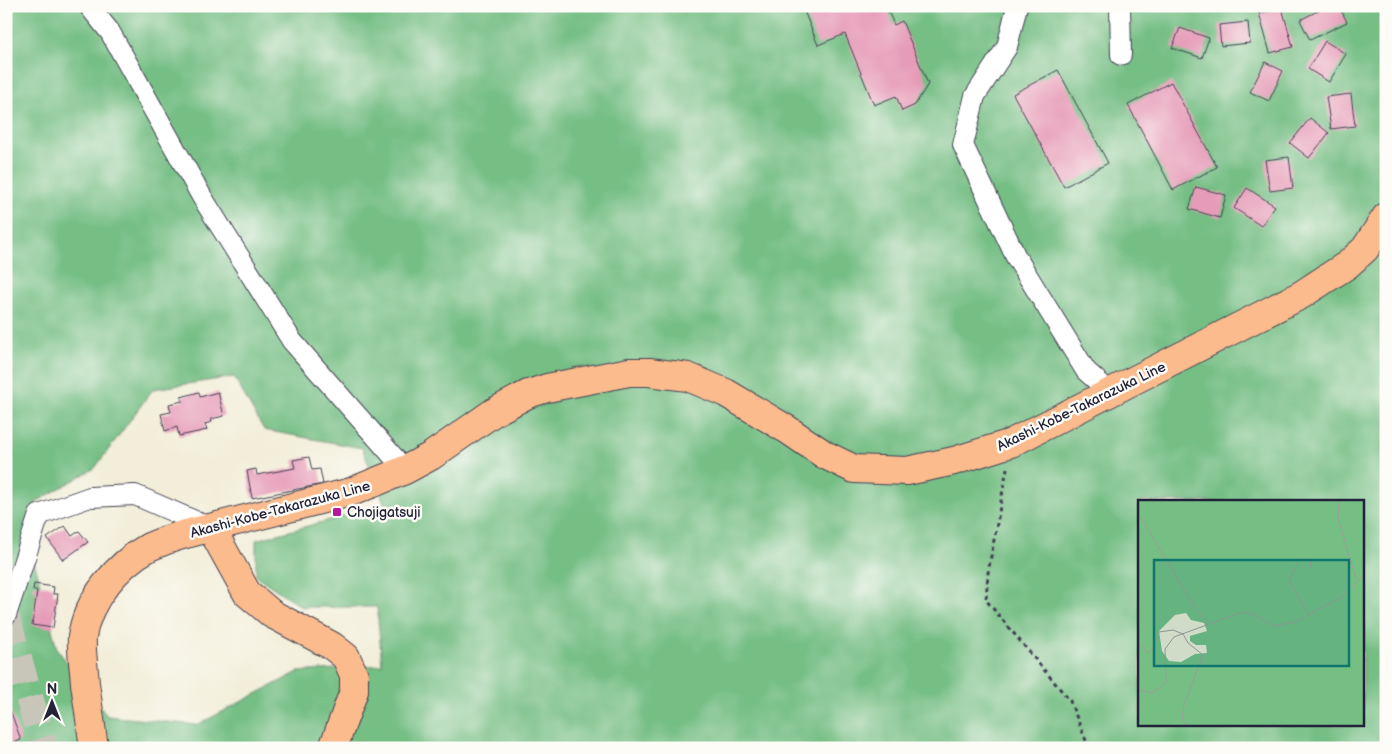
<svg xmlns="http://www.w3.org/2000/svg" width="1392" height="754" font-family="'Balsamiq Sans',sans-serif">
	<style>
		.forest { fill: #75be84; stroke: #4c7060; fill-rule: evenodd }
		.building { fill: #e69bb8 }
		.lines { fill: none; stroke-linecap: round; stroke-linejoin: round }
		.primary-tunnel { stroke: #c8c5b9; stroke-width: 28; stroke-dasharray: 28 14; stroke-linecap: butt }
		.minor-casing { stroke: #414153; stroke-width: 22 }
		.primary-casing { stroke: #414153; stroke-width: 30 }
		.path { stroke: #414153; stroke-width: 3; stroke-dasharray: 4 4; stroke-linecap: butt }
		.minor { stroke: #fff; stroke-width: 20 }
		.primary { stroke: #fbbb8d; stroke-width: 28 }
		.poi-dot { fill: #b5179e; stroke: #fdfcf7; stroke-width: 2 }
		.labels { text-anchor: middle; stroke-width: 5; stroke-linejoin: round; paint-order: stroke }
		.street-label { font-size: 14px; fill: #22223b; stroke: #fdfcf7 }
		.poi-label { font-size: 14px; fill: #22223b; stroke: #fdfcf7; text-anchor: start }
		.inset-road { fill: none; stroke: #9f9c9a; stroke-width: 1 }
		.view { fill: #0f766e; fill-opacity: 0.15; stroke: #0f766e; stroke-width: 2.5 }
		.inset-edge { fill: none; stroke: #22223b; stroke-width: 2.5 }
	</style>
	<rect width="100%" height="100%" fill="#fdfcf7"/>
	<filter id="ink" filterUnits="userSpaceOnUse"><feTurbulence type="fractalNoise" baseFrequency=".02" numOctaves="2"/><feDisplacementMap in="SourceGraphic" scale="10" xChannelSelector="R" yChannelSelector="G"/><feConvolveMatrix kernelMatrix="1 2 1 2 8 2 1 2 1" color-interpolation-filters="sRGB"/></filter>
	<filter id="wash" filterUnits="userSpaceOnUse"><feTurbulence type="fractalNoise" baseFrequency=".0096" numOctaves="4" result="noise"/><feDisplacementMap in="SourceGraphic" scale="20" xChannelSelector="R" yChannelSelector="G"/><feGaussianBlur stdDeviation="1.12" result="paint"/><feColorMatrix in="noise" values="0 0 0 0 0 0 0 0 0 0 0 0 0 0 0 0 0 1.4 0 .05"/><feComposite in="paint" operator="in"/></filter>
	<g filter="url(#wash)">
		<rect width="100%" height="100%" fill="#f2eed9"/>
		<path class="forest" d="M6,6H1386V748H6ZM234,377L264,430L362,448L385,505L256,540V576L302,607H377L382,665L298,672L197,725L107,716L57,649L34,560L36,502L95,468L153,389ZM1140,502H1363V725H1140Z"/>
		<g id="blocks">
			<path class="building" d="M780,6H800L783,13Z
				M802,6H886L894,25L902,21L928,84L915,105L902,111L896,96L874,105L845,34L818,45Z
				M1327,6H1339L1347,22L1310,40L1300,20Z
				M1282,8L1293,47L1270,53L1259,13Z
				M1248,22L1250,43L1221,46L1219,25Z
				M1180,28L1209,38L1202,58L1172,48Z
				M1325,41L1346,54L1329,82L1308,69Z
				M1265,62L1283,71L1269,101L1250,92Z
				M1058,70L1108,163L1064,187L1013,94Z
				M1171,82L1217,167L1173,190L1128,105Z
				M1351,94L1355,126L1331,129L1326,97Z
				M1310,118L1329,133L1309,158L1290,143Z
				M1289,157L1293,188L1270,191L1265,160Z
				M1196,187L1226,195L1220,218L1189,209Z
				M1247,188L1275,206L1261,226L1234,208Z
				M199,392L200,397L218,392L224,416L211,419L212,422L205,424L207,430L179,436L177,427L165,431L161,414L171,412L169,404L183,401L181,397Z
				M309,457L312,470L320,469L323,484L252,498L247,471L256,469L257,475L295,468L293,460Z
				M65,526L72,536L79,531L88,542L63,560L47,538Z
				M34,584L54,587L53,594H58L53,628L32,625L37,591L33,590Z
				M6,699L21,740L6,746Z"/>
		</g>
	</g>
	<g filter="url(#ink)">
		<use href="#blocks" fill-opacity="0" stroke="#414153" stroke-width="1"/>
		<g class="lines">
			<path class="primary-tunnel" d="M6,617L44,748"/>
			<defs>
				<path id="minor" d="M89,6L110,32L202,197L292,341L405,470
					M1017,6L1007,47L975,96L963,145L1016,257L1086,371L1111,393
					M1120,6L1121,55
					M6,615L39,515L90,497L135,495L211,528"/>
				<path id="primary" d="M211,528L247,593L272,614L332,646L346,657L354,675V691L333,748
					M94,748C91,726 88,704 85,683C84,668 81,652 82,637C87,600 118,564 149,547C160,542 171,538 182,535L351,492L405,470L431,456L494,412L528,394L547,388L629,372H649L688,377L726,393L788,430L825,455L854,469L907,471L954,461L1011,443L1301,295L1347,265L1365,249L1386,217"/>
			</defs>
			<use href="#minor" class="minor-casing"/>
			<use href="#primary" class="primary-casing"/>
			<path class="path" d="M1007,468L988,573L986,600L1070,701L1089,748"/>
			<use href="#minor" class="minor"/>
			<use href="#primary" class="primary"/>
		</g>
	</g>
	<rect class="poi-dot" x="332" y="507" width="10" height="10" rx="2.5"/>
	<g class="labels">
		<g class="street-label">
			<text transform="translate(1081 406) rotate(-26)" y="5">Akashi-Kobe-Takarazuka Line</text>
			<text transform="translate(280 509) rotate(-15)" y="5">Akashi-Kobe-Takarazuka Line</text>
		</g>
		<g class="poi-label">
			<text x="347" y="517">Chojigatsuji</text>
		</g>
	</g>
	<g transform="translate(1138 500)">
		<rect width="226" height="226" fill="#f2eed9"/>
		<path d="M0,0H226V226H0ZM48,113L53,120L66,123L69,131L52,136V141L58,145H68L69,153L57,154L43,162L31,161L24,151L21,131L37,115Z" fill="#75be84" fill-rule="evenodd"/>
		<path class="inset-road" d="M201,0L200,18L218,79M0,13L57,108L72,126M171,115L151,81L161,59H172L173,68M45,134L50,143L65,155L46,205L44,219L48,226M0,144L10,153L16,147L21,132L35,130L45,134M0,190L14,193L28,182L27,149L36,137L104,112L117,115L135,126L157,122L204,97L227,74"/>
		<path class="view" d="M16,60H211V166H16Z"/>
		<rect width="226" height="226" class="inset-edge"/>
	</g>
	<rect width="1392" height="754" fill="none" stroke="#fdfcf7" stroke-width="25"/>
	<g transform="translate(52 702)" stroke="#fdfcf7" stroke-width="4" paint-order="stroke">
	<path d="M0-4L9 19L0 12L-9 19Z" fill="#22223b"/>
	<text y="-8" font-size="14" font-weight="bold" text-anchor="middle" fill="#22223b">N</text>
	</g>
</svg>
